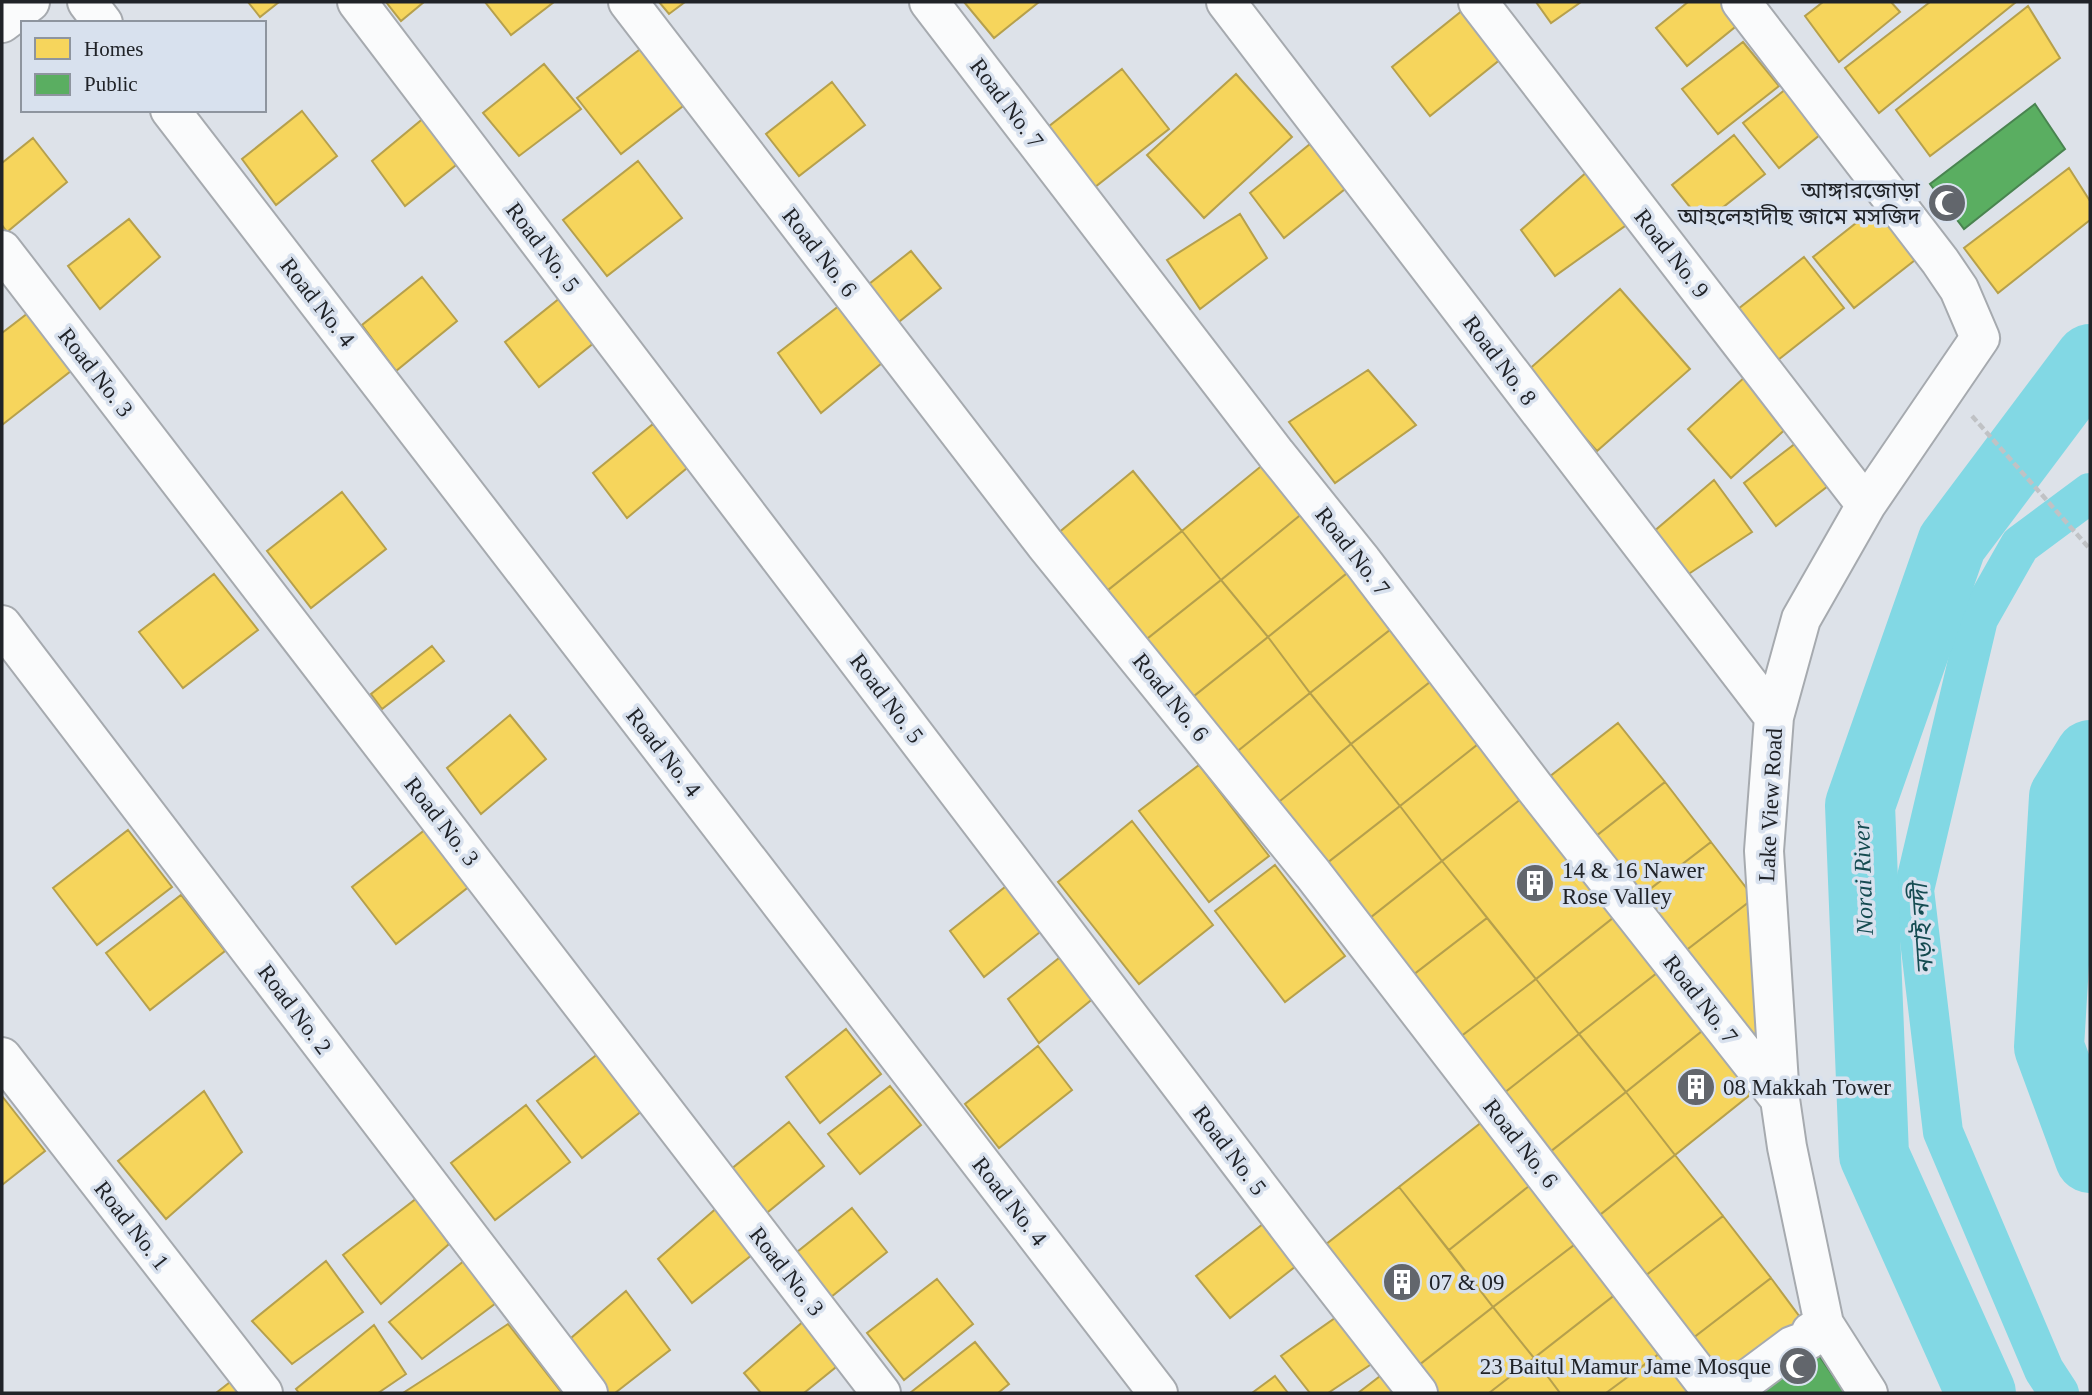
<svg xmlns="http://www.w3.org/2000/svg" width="2092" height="1395" font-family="'Times New Roman','Noto Sans Bengali',serif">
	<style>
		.homes { fill: #f6d55c; stroke: #b6a04c; stroke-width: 2 }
		.public { fill: #5aae61; stroke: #498450; stroke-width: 2 }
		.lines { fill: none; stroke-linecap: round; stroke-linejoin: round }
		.canal { stroke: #82d8e4; stroke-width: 40 }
		.river { stroke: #82d8e4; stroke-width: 70 }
		.minor-casing { stroke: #a6aaaf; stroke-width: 42 }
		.path { stroke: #c0c2c5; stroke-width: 4.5; stroke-dasharray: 7 3.5; stroke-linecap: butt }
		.minor { stroke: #fafbfc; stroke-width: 38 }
		.labels { text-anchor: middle; stroke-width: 7; stroke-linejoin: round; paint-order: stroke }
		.street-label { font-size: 23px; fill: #202328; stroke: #d8e1ee }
		.poi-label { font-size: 23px; fill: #202328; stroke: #d8e1ee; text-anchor: start }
		.water-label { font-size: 24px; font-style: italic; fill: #154b51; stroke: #d8e1ee }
	</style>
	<rect width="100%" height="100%" fill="#dde2e9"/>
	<path class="homes" d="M248,2H279L260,17Z
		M386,2H424L401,21Z
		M485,2H554L511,35Z
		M659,2H685L669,14Z
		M964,2H1039L994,38Z
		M1536,2H1581L1551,23Z
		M1688,2H1723L1740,23L1687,66L1656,28Z
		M1823,2H1891L1900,12L1839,62L1805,16Z
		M1930,2H2016L1879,113L1845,68Z
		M2028,6L2060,58L1930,156L1896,110Z
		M1463,10L1502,58L1430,116L1392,67Z
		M652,40L696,96L621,154L577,98Z
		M1743,42L1779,86L1718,134L1682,89Z
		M544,64L581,109L519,156L483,113Z
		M1122,69L1169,129L1095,187L1048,127Z
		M1236,74L1292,137L1204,218L1147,155Z
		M832,82L865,125L799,176L766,134Z
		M1786,89L1821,134L1779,168L1743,123Z
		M302,111L337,156L276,205L242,159Z
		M431,112L466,157L405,206L372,161Z
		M1734,135L1765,174L1703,223L1672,185Z
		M33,138L67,182L7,232L2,225V163Z
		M1310,144L1345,189L1284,238L1250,193Z
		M638,161L682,218L607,276L563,220Z
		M2069,168L2090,201V220L1998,293L1964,248Z
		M1588,171L1632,221L1555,276L1521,230Z
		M1884,201L1924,253L1854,308L1813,257Z
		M1240,214L1267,258L1200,309L1167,260Z
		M129,219L160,257L100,309L68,266Z
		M911,251L941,288L895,325L864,288Z
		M1804,257L1844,308L1773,364L1733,313Z
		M422,277L457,321L396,371L362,325Z
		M1620,289L1690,369L1597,451L1526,372Z
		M565,294L600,338L539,387L505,342Z
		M844,302L888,358L821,413L778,353Z
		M32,310L76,367L2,425V333Z
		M1759,364L1799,417L1731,478L1688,429Z
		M1368,370L1416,425L1335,483L1289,422Z
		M653,424L687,468L627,518L593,473Z
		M1796,443L1828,486L1776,526L1744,483Z
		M1276,454L1315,503L1221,580L1182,531Z
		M1133,471L1182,531L1093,602L1045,544Z
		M1714,480L1752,532L1678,581L1645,539Z
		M342,492L386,549L311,608L267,551Z
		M1315,503L1362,561L1268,637L1221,580Z
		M1182,531L1221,580L1133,650L1093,602Z
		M1362,561L1405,618L1310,693L1268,637Z
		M214,574L258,630L183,688L139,632Z
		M1221,580L1268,637L1179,708L1133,650Z
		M1405,618L1444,671L1351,744L1310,693Z
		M1268,637L1310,693L1224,762L1179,708Z
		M432,646L444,661L382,709L371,694Z
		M1444,671L1492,733L1400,806L1351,744Z
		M1310,693L1351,744L1265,813L1224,762Z
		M510,715L546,759L481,814L447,768Z
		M1618,723L1665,782L1582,847L1535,788Z
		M1492,733L1535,788L1442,861L1400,806Z
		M1351,744L1400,806L1313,874L1265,813Z
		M1199,765L1269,856L1209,902L1139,811Z
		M1665,782L1711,842L1628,906L1582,847Z
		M1535,788L1628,906L1536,979L1442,861Z
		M1400,806L1442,861L1356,929L1313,874Z
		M1132,821L1213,925L1139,984L1058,882Z
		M426,829L471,885L396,944L352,887Z
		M128,830L172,887L97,945L53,888Z
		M1711,842L1754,898L1671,962L1628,906Z
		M1442,861L1487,918L1400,985L1356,929Z
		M1275,865L1345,956L1285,1002L1215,911Z
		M1010,883L1045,928L984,977L950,931Z
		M181,895L225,951L150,1010L106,953Z
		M1754,898L1780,1099L1671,962Z
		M1628,906L1671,962L1579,1034L1536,979Z
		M1487,918L1536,979L1447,1047L1400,985Z
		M1069,950L1101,992L1039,1043L1008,999Z
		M1671,962L1717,1019L1626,1092L1579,1034Z
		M1536,979L1579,1034L1490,1104L1447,1047Z
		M1717,1019L1766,1082L1675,1155L1626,1092Z
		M846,1029L881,1074L820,1123L786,1077Z
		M1579,1034L1626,1092L1536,1163L1490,1104Z
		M612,1043L657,1099L582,1158L537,1101Z
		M1038,1046L1072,1090L999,1148L965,1104Z
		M890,1086L921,1125L860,1174L828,1134Z
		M204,1091L242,1152L166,1219L118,1161Z
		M1626,1092L1675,1155L1586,1226L1536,1163Z
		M2,1096L45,1151L2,1185Z
		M526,1105L570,1162L495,1220L451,1163Z
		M1496,1111L1544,1174L1449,1250L1399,1187Z
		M789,1122L824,1166L763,1216L730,1170Z
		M1675,1155L1723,1216L1632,1286L1586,1226Z
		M1544,1174L1591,1232L1493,1307L1449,1250Z
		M1399,1187L1493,1307L1405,1376L1311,1256Z
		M417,1198L449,1244L381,1304L343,1255Z
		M719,1206L753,1254L692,1303L658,1259Z
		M852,1208L887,1252L826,1301L792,1256Z
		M1723,1216L1771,1278L1680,1348L1632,1286Z
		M1263,1224L1296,1266L1230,1318L1196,1276Z
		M1591,1232L1630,1283L1534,1358L1493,1307Z
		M465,1260L496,1303L422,1359L389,1322Z
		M326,1261L363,1312L292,1364L252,1321Z
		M1771,1278L1811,1332L1727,1393L1680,1348Z
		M937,1279L973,1324L904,1380L867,1333Z
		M1630,1283L1675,1342L1606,1393H1560L1534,1358Z
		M626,1291L670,1350L615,1393H599L564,1344Z
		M1493,1307L1534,1358L1489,1393H1418L1405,1376Z
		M1345,1311L1379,1359L1328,1393H1310L1281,1356Z
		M805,1320L841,1363L804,1393H761L744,1373Z
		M508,1324L562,1393H403L437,1371Z
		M374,1325L406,1374L378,1393H299L296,1389Z
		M975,1342L1009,1384L998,1393H910Z
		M1675,1342L1711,1393H1606Z
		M1534,1358L1560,1393H1489Z
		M1392,1367L1412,1393H1358Z
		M238,1376L252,1393H216Z
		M1275,1376L1288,1393H1252Z"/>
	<path class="public" d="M2035,104L2065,149L1964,229L1930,184Z
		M1808,1340L1845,1393H1731Z"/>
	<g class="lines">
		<path class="canal" d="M2059,1393L2044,1370L1943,1132L1914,890L1978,619L2020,545L2090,493"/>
		<path class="river" d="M2090,755L2064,797L2049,1047L2090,1158
			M1981,1393L1874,1155L1860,805L1952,543L2090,359"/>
		<defs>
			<path id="minor" d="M87,2L103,23
				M357,2L1311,1256L1418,1393
				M628,2L1045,544L1313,874L1713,1393
				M929,2L1276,454L1362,561L1535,788L1780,1099
				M1226,2L1774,717
				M1478,2L1866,505
				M1741,2L1940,261L1959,289L1980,338L1866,505L1801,619L1774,717L1764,851L1780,1099L1787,1147L1824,1324L1868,1393
				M2,23L30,2
				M170,110L1158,1393
				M2,250L881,1393
				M2,625L588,1393
				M2,1057L263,1393
				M1729,1393L1792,1346L1808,1340L1811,1332L1824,1324"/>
		</defs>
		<use href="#minor" class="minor-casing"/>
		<path class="path" d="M1972,416L2090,549"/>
		<use href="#minor" class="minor"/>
	</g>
	<defs>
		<symbol id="mosque-disc" viewBox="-11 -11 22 22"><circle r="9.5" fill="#62666c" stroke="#d8e1ee"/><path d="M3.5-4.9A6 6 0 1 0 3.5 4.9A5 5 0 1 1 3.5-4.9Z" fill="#fff"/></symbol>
		<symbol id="building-disc" viewBox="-11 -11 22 22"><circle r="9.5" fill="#62666c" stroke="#d8e1ee"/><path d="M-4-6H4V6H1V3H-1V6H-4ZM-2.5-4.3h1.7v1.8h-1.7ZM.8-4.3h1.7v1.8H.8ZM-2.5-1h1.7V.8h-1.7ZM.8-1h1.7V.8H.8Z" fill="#fff"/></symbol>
	</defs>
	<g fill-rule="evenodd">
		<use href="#mosque-disc" x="1925" y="181" width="44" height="44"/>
		<use href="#building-disc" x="1513" y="861" width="44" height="44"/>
		<use href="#building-disc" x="1674" y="1065" width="44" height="44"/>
		<use href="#building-disc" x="1380" y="1260" width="44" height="44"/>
		<use href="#mosque-disc" x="1776" y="1344" width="44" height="44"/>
	</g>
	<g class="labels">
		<g class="street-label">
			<text transform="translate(1007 103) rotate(53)" y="8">Road No. 7</text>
			<text transform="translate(543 247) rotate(53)" y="8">Road No. 5</text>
			<text transform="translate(820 252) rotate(52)" y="8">Road No. 6</text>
			<text transform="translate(1672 253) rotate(52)" y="8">Road No. 9</text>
			<text transform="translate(318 302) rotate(52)" y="8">Road No. 4</text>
			<text transform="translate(1500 360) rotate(53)" y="8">Road No. 8</text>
			<text transform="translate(96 372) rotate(52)" y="8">Road No. 3</text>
			<text transform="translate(1353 551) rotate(52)" y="8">Road No. 7</text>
			<text transform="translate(1171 697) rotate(51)" y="8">Road No. 6</text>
			<text transform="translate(887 698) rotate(53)" y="8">Road No. 5</text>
			<text transform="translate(664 752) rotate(52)" y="8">Road No. 4</text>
			<text transform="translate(1770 805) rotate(-87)" y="8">Lake View Road</text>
			<text transform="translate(442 821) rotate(52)" y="8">Road No. 3</text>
			<text transform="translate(1701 999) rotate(52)" y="8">Road No. 7</text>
			<text transform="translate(295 1009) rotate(53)" y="8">Road No. 2</text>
			<text transform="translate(1521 1143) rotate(52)" y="8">Road No. 6</text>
			<text transform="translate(1230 1150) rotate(53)" y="8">Road No. 5</text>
			<text transform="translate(1010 1201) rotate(52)" y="8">Road No. 4</text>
			<text transform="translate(132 1225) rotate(52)" y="8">Road No. 1</text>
			<text transform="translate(787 1271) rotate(52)" y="8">Road No. 3</text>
		</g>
		<g class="poi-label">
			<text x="1920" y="198" text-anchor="end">আঙ্গারজোড়া<tspan x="1920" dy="26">আহলেহাদীছ জামে মসজিদ</tspan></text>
			<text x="1562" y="878">14 &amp; 16 Nawer<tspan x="1562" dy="26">Rose Valley</tspan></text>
			<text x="1723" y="1095">08 Makkah Tower</text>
			<text x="1429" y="1290">07 &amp; 09</text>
			<text x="1771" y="1374" text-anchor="end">23 Baitul Mamur Jame Mosque</text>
		</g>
		<g class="water-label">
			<text transform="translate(1863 878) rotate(-92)" y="8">Norai River</text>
			<text transform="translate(1922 929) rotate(-94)" y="8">নড়াই নদী</text>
		</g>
	</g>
	<rect width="2092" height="1395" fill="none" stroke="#202328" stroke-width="7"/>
	<rect x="21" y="21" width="245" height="91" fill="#d8e1ee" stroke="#8e959f" stroke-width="2"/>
	<rect x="35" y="38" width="35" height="21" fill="#f6d55c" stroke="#8e959f" stroke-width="2"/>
	<text x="84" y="56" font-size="21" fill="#202328">Homes</text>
	<rect x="35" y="74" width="35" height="21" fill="#5aae61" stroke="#8e959f" stroke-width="2"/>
	<text x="84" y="91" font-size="21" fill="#202328">Public</text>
</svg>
